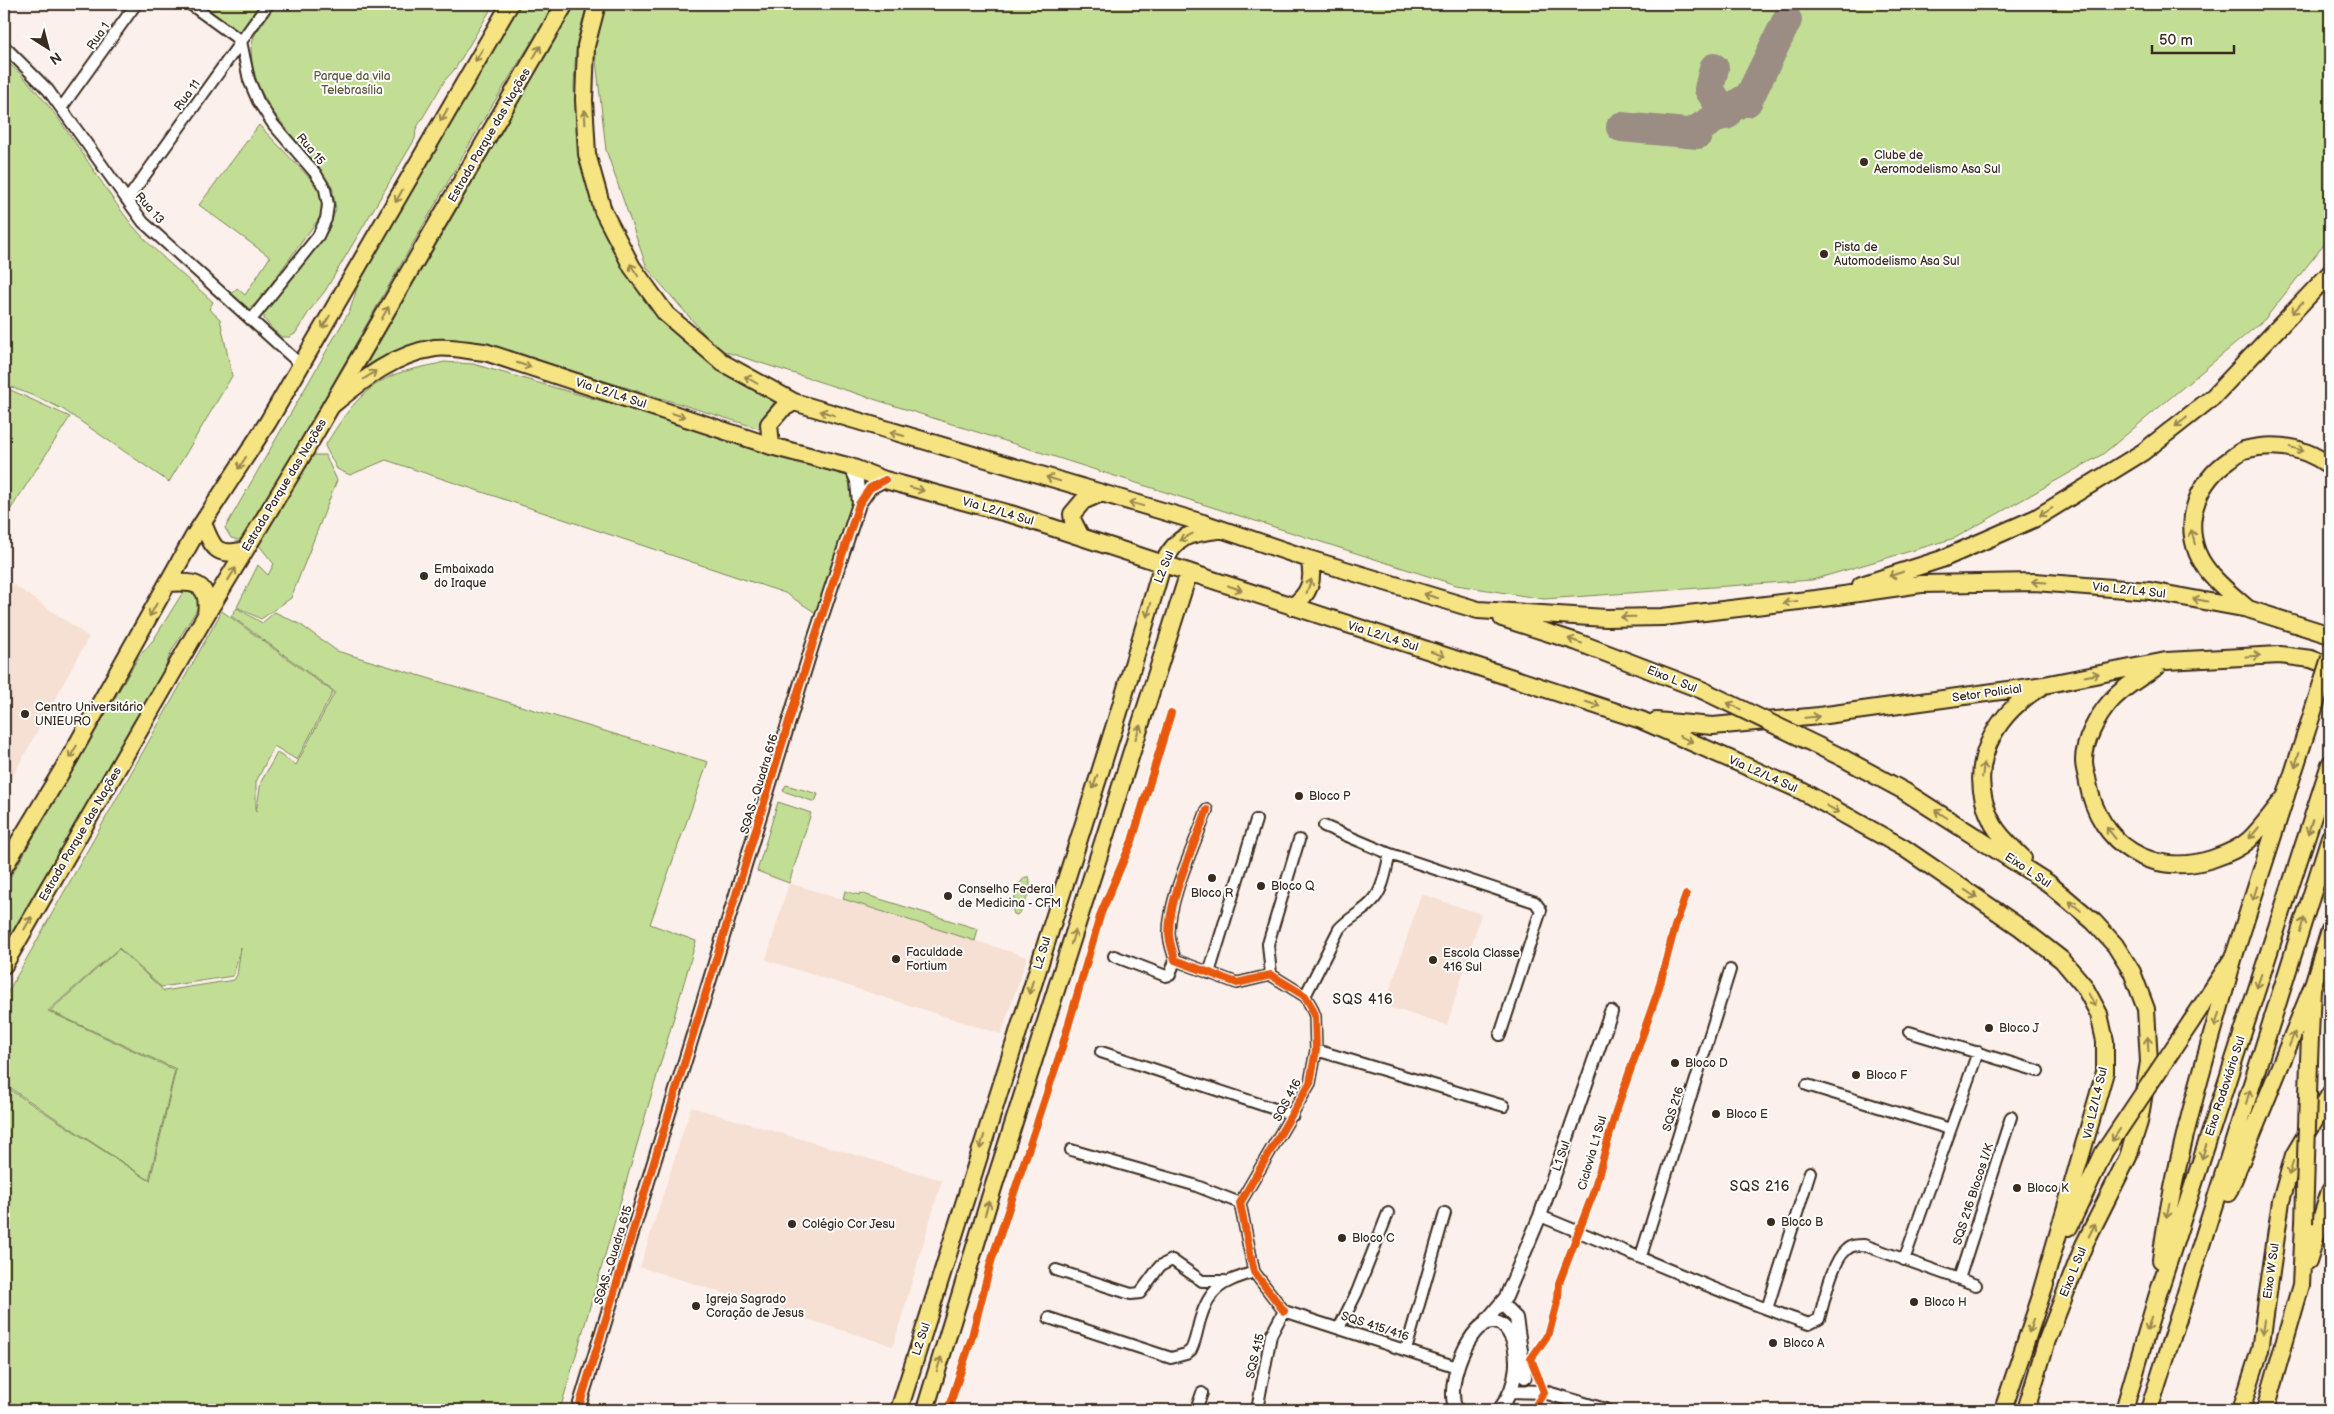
<svg xmlns="http://www.w3.org/2000/svg" width="2334" height="1414" font-family="'Balsamiq Sans',sans-serif">
	<style>
		.built { fill: #f6dfd3 }
		.green { fill: #c2de95; stroke: #7e845a }
		.lines { fill: none; stroke-linecap: round; stroke-linejoin: round }
		.taxiway { stroke: #9b8d84; stroke-width: 30 }
		.minor-casing { stroke: #3b2a1e; stroke-width: 14 }
		.tertiary-casing { stroke: #3b2a1e; stroke-width: 16 }
		.primary-casing { stroke: #3b2a1e; stroke-width: 20 }
		.trunk-casing { stroke: #3b2a1e; stroke-width: 20 }
		.minor { stroke: #fff; stroke-width: 10 }
		.tertiary { stroke: #fff; stroke-width: 12 }
		.primary { stroke: #f6e381; stroke-width: 16 }
		.trunk { stroke: #f6e381; stroke-width: 16 }
		.primary-bridge-casing { stroke: #3b2a1e; stroke-width: 20; stroke-linecap: butt }
		.primary-bridge { stroke: #f6e381; stroke-width: 16 }
		.cycleway-casing { stroke: #fff; stroke-width: 11 }
		.cycleway { stroke: #e8590c; stroke-width: 8 }
		.oneway { stroke: #988650 }
		.poi-dot { fill: #3b2a1e; stroke: #fff; stroke-width: 2 }
		.labels { text-anchor: middle; stroke-width: 4; stroke-linejoin: round; paint-order: stroke }
		.street-label { font-size: 12px; fill: #3b2a1e; stroke: #fff }
		.park-label { font-size: 12px; fill: #5d573c; stroke: #fff }
		.poi-label { font-size: 12px; fill: #3b2a1e; stroke: #fff; text-anchor: start }
		.neighbourhood-label { font-size: 14px; letter-spacing: 1px; fill: #3b2a1e; stroke: #fff }
	</style>
	<rect width="100%" height="100%" fill="#fbf0eb"/>
	<filter id="ink" filterUnits="userSpaceOnUse"><feTurbulence type="fractalNoise" baseFrequency=".02" numOctaves="2"/><feDisplacementMap in="SourceGraphic" scale="10" xChannelSelector="R" yChannelSelector="G"/><feConvolveMatrix kernelMatrix="1 2 1 2 8 2 1 2 1" color-interpolation-filters="sRGB"/></filter>
	<g filter="url(#ink)">
		<path class="built" d="M4,578L89,637L4,792Z
			M789,883L1027,957L1001,1034L766,960Z
			M1421,894L1481,914L1447,1025L1385,1006Z
			M691,1107L942,1180L893,1346L640,1267Z"/>
		<path class="green" d="M199,4H261L240,32H236Z
			M276,4H494L455,69L445,80L416,129L415,139L325,291L310,310L295,334L289,337H282L273,330L264,319V313L328,231L336,209L332,186L270,108L258,85L252,65L251,48L254,36Z
			M516,4H555L485,117L247,534L238,540L231,538L225,528L350,310L357,288L419,170Z
			M576,4H587L577,41L575,64L574,88L577,134L581,158L629,273L777,399L764,415L761,429L479,342C437,336 401,344 365,367Z
			M607,4H2330V237L2265,319L2103,454L1955,538L1812,580L1544,599L1456,585L717,349L647,268L606,150L593,33Z
			M4,59C54,101 85,161 123,213C147,247 183,274 213,302L209,309L220,319L232,376L169,482L64,410L46,401L4,384Z
			M259,125L322,191L325,210L258,302L249,309L228,297L237,288L245,295L270,257L199,205Z
			M444,362L473,364L848,472L854,497V505L816,613L785,593L386,460L350,475L337,469L325,446C342,418 360,390 391,376C407,369 427,367 444,362Z
			M4,387L70,417L5,518L4,513Z
			M313,455H325L337,480L291,598L261,619L237,607L258,565L268,575L274,564L257,543Z
			M191,590L198,594L200,604L171,652L162,676L4,950V888L138,658L154,639L183,592Z
			M237,608L262,623L275,612L301,625L337,651L708,762L650,924L696,941L560,1410H4V1086L150,1181L176,1069L50,1011L119,949L164,991L234,980L237,975L241,947L233,976L161,987L119,948L48,1011L175,1070L149,1180L4,1084V999L222,611L333,692L297,760L274,746L256,782V812L261,782L277,753L296,765L335,692L231,616Z
			M786,785L818,794L815,802L783,791Z
			M778,802L811,813L789,883L757,871Z
			M1026,877H1029C1033,885 1024,910 1017,915L1014,914C1010,906 1018,881 1026,877Z
			M845,891L859,895L860,893L978,929L975,941L843,899Z"/>
		<g class="lines">
			<path class="taxiway" d="M1714,68L1709,89L1726,115
				M1747,102L1787,20
				M1621,127L1698,134
				M1692,133L1750,96"/>
			<defs>
				<path id="minor" d="M190,4L241,41L249,80L258,101L273,124L316,174L325,189L328,205L326,219L318,236L251,320
					M4,46L48,90L143,222L301,365
					M62,107L136,4
					M127,200L268,4
					M1207,810C1195,844 1169,897 1169,933C1169,942 1173,951 1175,960L1237,983L1271,975L1305,996L1311,1006L1315,1016L1316,1050L1310,1083L1240,1203L1254,1272L1284,1311
					M1324,826L1390,854L1535,902L1541,910L1500,1035
					M1114,956L1166,976L1170,975L1175,960
					M1209,973L1256,820
					M1271,975L1268,944L1299,840
					M1305,996L1339,929C1349,917 1366,911 1375,898C1384,887 1386,868 1390,854
					M1909,1032L2038,1071
					M1316,1050L1504,1106
					M1101,1052L1293,1115
					M1807,1085L1950,1129
					M1071,1150L1194,1185L1240,1203
					M1540,1216C1630,1252 1718,1293 1809,1324L1819,1319C1824,1302 1832,1261 1846,1250C1851,1245 1857,1245 1864,1245L1976,1285
					M1641,1256L1730,970
					M1904,1260L1978,1052
					M1056,1270L1131,1294L1140,1293L1160,1266L1172,1260L1202,1281H1225
					M1959,1279L2011,1117
					M1767,1309L1810,1172
					M1284,1311L1457,1367
					M1049,1318L1171,1358L1186,1354L1191,1350C1196,1340 1197,1330 1200,1320C1210,1286 1222,1283 1254,1272
					M1339,1328L1357,1292L1388,1213
					M1406,1350L1445,1213
					M1196,1410L1202,1393
					M1257,1410L1271,1335L1284,1311"/>
				<path id="tertiary" d="M851,467L857,481L859,504
					M1507,1309L1516,1318L1525,1377
					M1481,1327L1506,1297L1540,1216L1611,1012
					M1511,1391L1544,1392L1605,1410
					M578,1410L813,643L859,504L870,488L885,480
					M1456,1410C1450,1396 1454,1376 1459,1362C1494,1270 1542,1358 1499,1410"/>
				<path id="primary" d="M597,4L586,46L584,100L587,154L603,211L632,267L666,314L723,363L794,402L1203,523L1309,559L1478,610L1606,618L1662,617L1816,599L1921,584L2035,582L2150,591L2248,609L2330,635
					M332,405C363,380 394,354 435,348C451,346 470,351 485,352L771,446L851,467L885,480L1014,515L1641,720L1800,790L1904,848L2021,928L2062,960L2084,986L2099,1014L2105,1041V1072L2041,1293
					M771,446L769,424L782,409L794,402
					M1081,537L1073,521L1072,514L1083,501L1099,494
					M1861,585L1942,559L2036,518L2143,452L2213,397L2330,273
					M1292,607C1309,594 1315,581 1309,559
					M2248,609C2230,593 2206,575 2197,552C2184,517 2199,481 2229,460C2233,457 2239,452 2244,450C2276,442 2305,447 2330,466
					M1502,618L1577,642L1702,690
					M2158,666C2142,677 2123,687 2110,702C2097,717 2084,741 2084,761C2084,768 2087,776 2088,783C2099,845 2152,878 2212,859C2224,855 2239,849 2249,840C2262,828 2274,810 2286,796
					M1656,721L1713,726L1819,716L2044,685L2166,661L2280,655L2311,659L2330,666
					M1841,757L1904,791L2048,883L2094,922L2115,945L2132,972L2146,1009L2149,1062L2139,1122L2128,1157L2084,1245L2047,1340L2026,1410
					M2023,858C2012,847 2000,837 1993,824C1964,769 1992,716 2041,687
					M2191,1022L2234,956L2309,724
					M2309,1061L2312,988L2330,930
					M2069,1227L2104,1152
					M2308,1261L2330,1191
					M899,1410L1119,712L1163,563C1178,535 1187,534 1218,530
					M925,1410L993,1188L1189,572
					M2003,1410L2045,1284
					M2241,1410L2260,1350L2281,1201L2294,1155L2330,1094
					M2265,1410L2301,1285L2304,1223"/>
				<path id="trunk" d="M203,523C213,549 216,557 245,550
					M168,583C196,581 210,583 206,615
					M4,867L69,759L194,536L268,422L510,4
					M4,965L206,615L299,461L565,4
					M2228,1193L2312,988
					M2161,1260C2174,1156 2207,1056 2234,956
					M2124,1410L2157,1297L2330,764
					M2149,1410L2330,837"/>
			</defs>
			<use href="#minor" class="minor-casing"/>
			<use href="#tertiary" class="tertiary-casing"/>
			<use href="#primary" class="primary-casing"/>
			<use href="#trunk" class="trunk-casing"/>
			<use href="#minor" class="minor"/>
			<use href="#tertiary" class="tertiary"/>
			<use href="#primary" class="primary"/>
			<use href="#trunk" class="trunk"/>
			<defs>
				<path id="primary-bridge" d="M1702,690L1841,757
					M2309,724L2330,658
					M2104,1152L2191,1022
					M2304,1223L2309,1061"/>
			</defs>
			<use href="#primary-bridge" class="primary-bridge-casing"/>
			<use href="#primary-bridge" class="primary-bridge"/>
			<defs>
				<path id="cycleway" d="M1207,810C1195,844 1169,897 1169,933C1169,942 1173,951 1175,960L1237,983L1271,975L1305,996L1311,1006L1315,1016L1316,1050L1310,1083L1240,1203L1254,1272L1284,1311
					M578,1410L813,643L859,504L870,488L885,480
					M948,1410L971,1340L991,1262L1060,1054L1101,913L1132,841L1171,713
					M1533,1410L1544,1392L1531,1359L1549,1333L1558,1299L1559,1283L1594,1191L1617,1108L1658,991L1675,926L1686,895"/>
			</defs>
			<use href="#cycleway" class="cycleway-casing"/>
			<use href="#cycleway" class="cycleway"/>
		</g>
		<defs><path id="oneway-shaft" d="M-6 0H5M1.5-3L5.5 0L1.5 3" fill="none" stroke-width="1.6" stroke-linecap="round" stroke-linejoin="round" transform="scale(1.25)"/></defs>
		<g class="oneway">
			<use href="#oneway-shaft" transform="translate(537 52) rotate(-60)"/>
			<use href="#oneway-shaft" transform="translate(479 55) rotate(121)"/>
			<use href="#oneway-shaft" transform="translate(444 115) rotate(120)"/>
			<use href="#oneway-shaft" transform="translate(585 117) rotate(-93)"/>
			<use href="#oneway-shaft" transform="translate(399 196) rotate(119)"/>
			<use href="#oneway-shaft" transform="translate(634 270) rotate(-123)"/>
			<use href="#oneway-shaft" transform="translate(2297 308) rotate(133)"/>
			<use href="#oneway-shaft" transform="translate(385 313) rotate(-60)"/>
			<use href="#oneway-shaft" transform="translate(326 322) rotate(121)"/>
			<use href="#oneway-shaft" transform="translate(524 365) rotate(18)"/>
			<use href="#oneway-shaft" transform="translate(370 375) rotate(-34)"/>
			<use href="#oneway-shaft" transform="translate(751 380) rotate(-150)"/>
			<use href="#oneway-shaft" transform="translate(827 413) rotate(-162)"/>
			<use href="#oneway-shaft" transform="translate(678 415) rotate(18)"/>
			<use href="#oneway-shaft" transform="translate(2181 422) rotate(142)"/>
			<use href="#oneway-shaft" transform="translate(897 434) rotate(-164)"/>
			<use href="#oneway-shaft" transform="translate(2297 449) rotate(16)"/>
			<use href="#oneway-shaft" transform="translate(242 463) rotate(123)"/>
			<use href="#oneway-shaft" transform="translate(1053 479) rotate(-163)"/>
			<use href="#oneway-shaft" transform="translate(917 489) rotate(15)"/>
			<use href="#oneway-shaft" transform="translate(1136 504) rotate(-165)"/>
			<use href="#oneway-shaft" transform="translate(2046 512) rotate(148)"/>
			<use href="#oneway-shaft" transform="translate(1186 537) rotate(153)"/>
			<use href="#oneway-shaft" transform="translate(2193 537) rotate(-105)"/>
			<use href="#oneway-shaft" transform="translate(232 574) rotate(-58)"/>
			<use href="#oneway-shaft" transform="translate(1896 574) rotate(162)"/>
			<use href="#oneway-shaft" transform="translate(2039 582) rotate(-177)"/>
			<use href="#oneway-shaft" transform="translate(1309 586) rotate(-71)"/>
			<use href="#oneway-shaft" transform="translate(1235 588) rotate(19)"/>
			<use href="#oneway-shaft" transform="translate(1431 596) rotate(-163)"/>
			<use href="#oneway-shaft" transform="translate(2200 600) rotate(-169)"/>
			<use href="#oneway-shaft" transform="translate(1790 602) rotate(173)"/>
			<use href="#oneway-shaft" transform="translate(153 610) rotate(119)"/>
			<use href="#oneway-shaft" transform="translate(1149 610) rotate(107)"/>
			<use href="#oneway-shaft" transform="translate(1628 617) rotate(179)"/>
			<use href="#oneway-shaft" transform="translate(1575 641) rotate(-161)"/>
			<use href="#oneway-shaft" transform="translate(1438 654) rotate(18)"/>
			<use href="#oneway-shaft" transform="translate(2253 656) rotate(-3)"/>
			<use href="#oneway-shaft" transform="translate(2092 675) rotate(-11)"/>
			<use href="#oneway-shaft" transform="translate(1593 704) rotate(18)"/>
			<use href="#oneway-shaft" transform="translate(1734 706) rotate(-154)"/>
			<use href="#oneway-shaft" transform="translate(1812 717) rotate(-5)"/>
			<use href="#oneway-shaft" transform="translate(1138 732) rotate(-70)"/>
			<use href="#oneway-shaft" transform="translate(1686 739) rotate(24)"/>
			<use href="#oneway-shaft" transform="translate(73 752) rotate(120)"/>
			<use href="#oneway-shaft" transform="translate(2297 760) rotate(108)"/>
			<use href="#oneway-shaft" transform="translate(1983 770) rotate(-84)"/>
			<use href="#oneway-shaft" transform="translate(1095 782) rotate(108)"/>
			<use href="#oneway-shaft" transform="translate(1833 809) rotate(29)"/>
			<use href="#oneway-shaft" transform="translate(1941 814) rotate(-148)"/>
			<use href="#oneway-shaft" transform="translate(2310 827) rotate(108)"/>
			<use href="#oneway-shaft" transform="translate(2111 833) rotate(-129)"/>
			<use href="#oneway-shaft" transform="translate(2254 833) rotate(130)"/>
			<use href="#oneway-shaft" transform="translate(2255 893) rotate(108)"/>
			<use href="#oneway-shaft" transform="translate(1971 894) rotate(34)"/>
			<use href="#oneway-shaft" transform="translate(2075 906) rotate(-140)"/>
			<use href="#oneway-shaft" transform="translate(28 923) rotate(-60)"/>
			<use href="#oneway-shaft" transform="translate(2302 925) rotate(-73)"/>
			<use href="#oneway-shaft" transform="translate(1073 937) rotate(-73)"/>
			<use href="#oneway-shaft" transform="translate(2259 981) rotate(108)"/>
			<use href="#oneway-shaft" transform="translate(1031 987) rotate(107)"/>
			<use href="#oneway-shaft" transform="translate(2092 1000) rotate(62)"/>
			<use href="#oneway-shaft" transform="translate(2217 1020) rotate(106)"/>
			<use href="#oneway-shaft" transform="translate(2292 1039) rotate(-68)"/>
			<use href="#oneway-shaft" transform="translate(2148 1044) rotate(-93)"/>
			<use href="#oneway-shaft" transform="translate(2248 1097) rotate(-73)"/>
			<use href="#oneway-shaft" transform="translate(2116 1135) rotate(124)"/>
			<use href="#oneway-shaft" transform="translate(982 1142) rotate(107)"/>
			<use href="#oneway-shaft" transform="translate(2204 1152) rotate(108)"/>
			<use href="#oneway-shaft" transform="translate(2291 1168) rotate(107)"/>
			<use href="#oneway-shaft" transform="translate(987 1208) rotate(-73)"/>
			<use href="#oneway-shaft" transform="translate(2168 1211) rotate(102)"/>
			<use href="#oneway-shaft" transform="translate(2092 1230) rotate(-63)"/>
			<use href="#oneway-shaft" transform="translate(2149 1324) rotate(106)"/>
			<use href="#oneway-shaft" transform="translate(2031 1326) rotate(108)"/>
			<use href="#oneway-shaft" transform="translate(2263 1327) rotate(98)"/>
			<use href="#oneway-shaft" transform="translate(939 1364) rotate(-73)"/>
		</g>
	</g>
	<g class="poi-dot">
		<circle cx="1864" cy="162" r="5"/>
		<circle cx="1824" cy="254" r="5"/>
		<circle cx="424" cy="576" r="5"/>
		<circle cx="25" cy="714" r="5"/>
		<circle cx="1299" cy="796" r="5"/>
		<circle cx="1212" cy="878" r="5"/>
		<circle cx="1261" cy="886" r="5"/>
		<circle cx="948" cy="896" r="5"/>
		<circle cx="896" cy="959" r="5"/>
		<circle cx="1433" cy="960" r="5"/>
		<circle cx="1989" cy="1028" r="5"/>
		<circle cx="1675" cy="1063" r="5"/>
		<circle cx="1856" cy="1075" r="5"/>
		<circle cx="1716" cy="1114" r="5"/>
		<circle cx="2017" cy="1188" r="5"/>
		<circle cx="1771" cy="1222" r="5"/>
		<circle cx="792" cy="1224" r="5"/>
		<circle cx="1342" cy="1238" r="5"/>
		<circle cx="1914" cy="1302" r="5"/>
		<circle cx="696" cy="1306" r="5"/>
		<circle cx="1773" cy="1343" r="5"/>
	</g>
	<g class="labels">
		<g class="street-label">
			<text transform="translate(98 36) rotate(-55)" y="4">Rua 1</text>
			<text transform="translate(187 95) rotate(-54)" y="4">Rua 11</text>
			<text transform="translate(489 135) rotate(-60)" y="4">Estrada Parque das Nações</text>
			<text transform="translate(311 149) rotate(50)" y="4">Rua 15</text>
			<text transform="translate(150 208) rotate(49)" y="4">Rua 13</text>
			<text transform="translate(611 393) rotate(18)" y="4">Via L2/L4 Sul</text>
			<text transform="translate(284 485) rotate(-59)" y="4">Estrada Parque das Nações</text>
			<text transform="translate(998 511) rotate(16)" y="4">Via L2/L4 Sul</text>
			<text transform="translate(1164 567) rotate(-68)" y="4">L2 Sul</text>
			<text transform="translate(2129 590) rotate(6)" y="4">Via L2/L4 Sul</text>
			<text transform="translate(1383 636) rotate(18)" y="4">Via L2/L4 Sul</text>
			<text transform="translate(1672 679) rotate(22)" y="4">Eixo L Sul</text>
			<text transform="translate(1987 693) rotate(-8)" y="4">Setor Policial</text>
			<text transform="translate(1763 774) rotate(24)" y="4">Via L2/L4 Sul</text>
			<text transform="translate(759 784) rotate(-73)" y="4">SGAS - Quadra 616</text>
			<text transform="translate(80 834) rotate(-60)" y="4">Estrada Parque das Nações</text>
			<text transform="translate(2028 870) rotate(34)" y="4">Eixo L Sul</text>
			<text transform="translate(1042 953) rotate(-73)" y="4">L2 Sul</text>
			<text transform="translate(2225 1086) rotate(-72)" y="4">Eixo Rodoviário Sul</text>
			<text transform="translate(1287 1100) rotate(-62)" y="4">SQS 416</text>
			<text transform="translate(2095 1103) rotate(-77)" y="4">Via L2/L4 Sul</text>
			<text transform="translate(1673 1109) rotate(-73)" y="4">SQS 216</text>
			<text transform="translate(1592 1153) rotate(-74)" y="4">Ciclovia L1 Sul</text>
			<text transform="translate(1561 1156) rotate(-71)" y="4">L1 Sul</text>
			<text transform="translate(1973 1194) rotate(-72)" y="4">SQS 216 Blocos I/K</text>
			<text transform="translate(613 1255) rotate(-73)" y="4">SGAS - Quadra 615</text>
			<text transform="translate(2271 1271) rotate(-82)" y="4">Eixo W Sul</text>
			<text transform="translate(2073 1272) rotate(-68)" y="4">Eixo L Sul</text>
			<text transform="translate(1375 1326) rotate(18)" y="4">SQS 415/416</text>
			<text transform="translate(921 1339) rotate(-72)" y="4">L2 Sul</text>
			<text transform="translate(1255 1356) rotate(-77)" y="4">SQS 415</text>
		</g>
		<g class="park-label">
			<text x="352" y="80">Parque da vila<tspan x="352" dy="14">Telebrasília</tspan></text>
		</g>
		<g class="poi-label">
			<text x="1874" y="159">Clube de<tspan x="1874" dy="14">Aeromodelismo Asa Sul</tspan></text>
			<text x="1834" y="251">Pista de<tspan x="1834" dy="14">Automodelismo Asa Sul</tspan></text>
			<text x="434" y="573">Embaixada<tspan x="434" dy="14">do Iraque</tspan></text>
			<text x="35" y="711">Centro Universitário<tspan x="35" dy="14">UNIEURO</tspan></text>
			<text x="1309" y="800">Bloco P</text>
			<text x="1271" y="890">Bloco Q</text>
			<text x="958" y="893">Conselho Federal<tspan x="958" dy="14">de Medicina - CFM</tspan></text>
			<text x="1212" y="897" text-anchor="middle">Bloco R</text>
			<text x="906" y="956">Faculdade<tspan x="906" dy="14">Fortium</tspan></text>
			<text x="1443" y="957">Escola Classe<tspan x="1443" dy="14">416 Sul</tspan></text>
			<text x="1999" y="1032">Bloco J</text>
			<text x="1685" y="1067">Bloco D</text>
			<text x="1866" y="1079">Bloco F</text>
			<text x="1726" y="1118">Bloco E</text>
			<text x="2027" y="1192">Bloco K</text>
			<text x="1781" y="1226">Bloco B</text>
			<text x="802" y="1228">Colégio Cor Jesu</text>
			<text x="1352" y="1242">Bloco C</text>
			<text x="706" y="1303">Igreja Sagrado<tspan x="706" dy="14">Coração de Jesus</tspan></text>
			<text x="1924" y="1306">Bloco H</text>
			<text x="1783" y="1347">Bloco A</text>
		</g>
		<g class="neighbourhood-label">
			<text x="1363" y="1004">SQS 416</text>
			<text x="1760" y="1191">SQS 216</text>
		</g>
	</g>
	<rect width="2334" height="1414" fill="none" stroke="#fff" stroke-width="20"/>
	<rect x="10" y="10" width="2314" height="1394" fill="none" stroke="#3b2a1e" stroke-width="2" filter="url(#ink)"/>
	<g transform="translate(48 48) rotate(144)" stroke="#ffffff" stroke-width="4" paint-order="stroke">
	<path d="M0-4L9 19L0 12L-9 19Z" fill="#3b2a1e"/>
	<text y="-8" font-size="14" font-weight="bold" text-anchor="middle" fill="#3b2a1e">N</text>
	</g>
	<path d="M2152 45v8h82v-8" fill="none" stroke="#3b2a1e" stroke-width="2.5"/>
	<text x="2159" y="45" font-size="15" fill="#3b2a1e" stroke="#ffffff" stroke-width="4" paint-order="stroke">50 m</text>
</svg>
